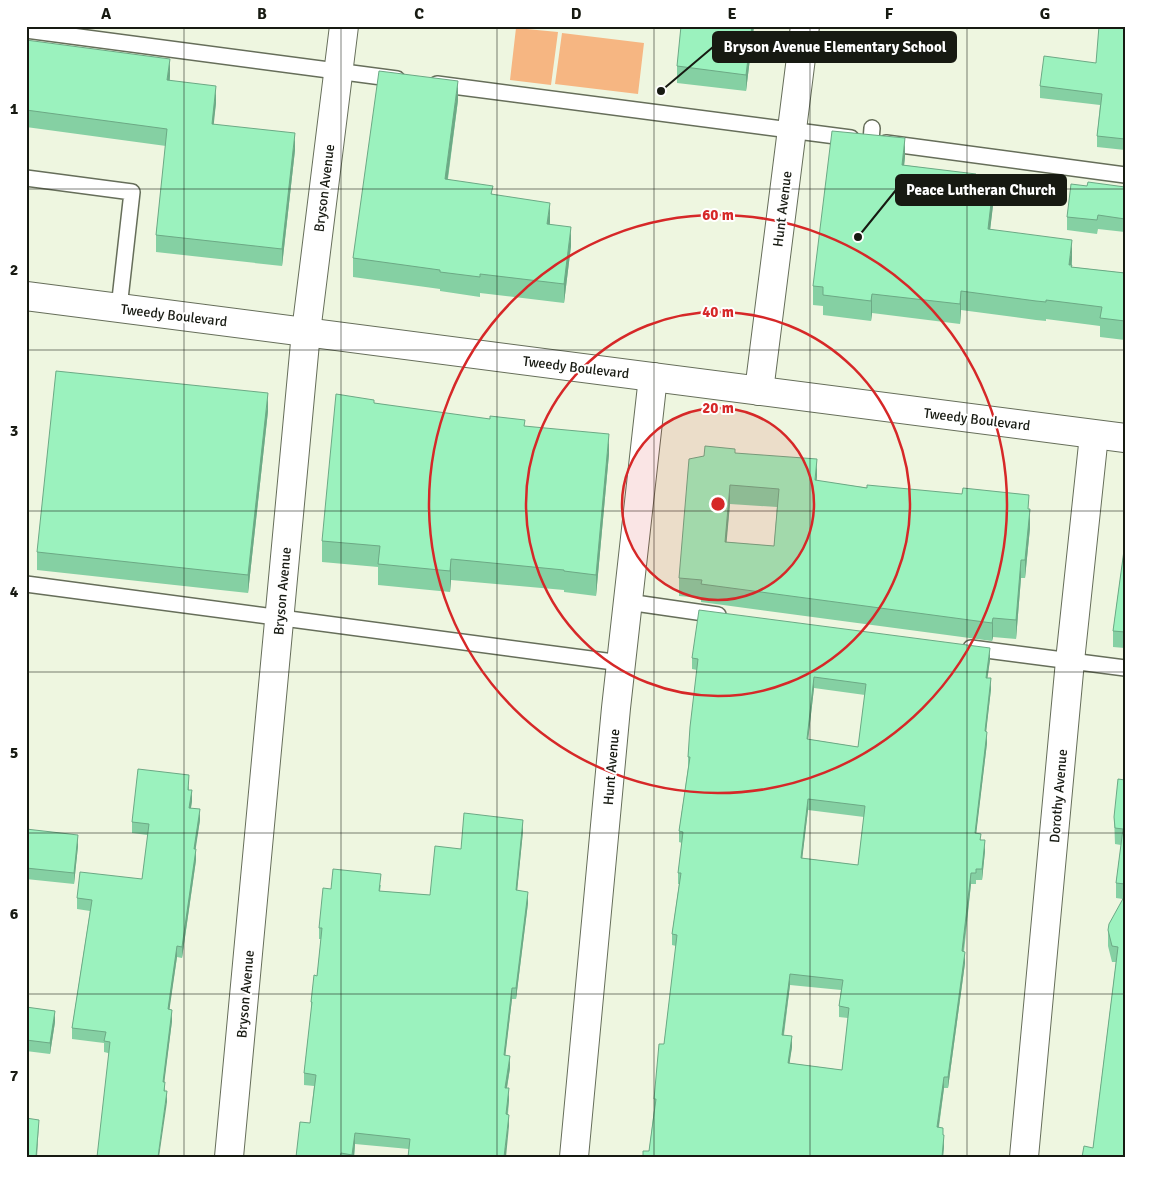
<svg xmlns="http://www.w3.org/2000/svg" width="1151" height="1183" font-family="Signika,sans-serif">
	<style>
		.green { fill: #f6b682 }
		.lines { fill: none; stroke-linecap: round; stroke-linejoin: round }
		.service-casing { stroke: #666e5a; stroke-width: 18 }
		.minor-casing { stroke: #666e5a; stroke-width: 30 }
		.secondary-casing { stroke: #666e5a; stroke-width: 30 }
		.service { stroke: #fff; stroke-width: 15 }
		.minor { stroke: #fff; stroke-width: 28 }
		.secondary { stroke: #fff; stroke-width: 28 }
		.wall { fill: #85d0a3; fill-rule: evenodd }
		.shaded-wall { fill: #6ca985 }
		.building { fill: #9bf2be; stroke: #6ca985; fill-rule: evenodd }
		.grid { fill: none; stroke: #171a12; stroke-width: 1; stroke-opacity: 0.55 }
		.ring { fill: none; stroke: #d62828; stroke-width: 2.5 }
		.labels { text-anchor: middle; stroke-width: 4; stroke-linejoin: round; paint-order: stroke }
		.street-label { font-size: 14px; fill: #171a12; stroke: #fff }
		.centre { fill: #d62828; stroke: #fff; stroke-width: 2.5 }
		.ring-label { font-size: 15px; text-anchor: middle; font-weight: bold; fill: #d62828; stroke: #fff; stroke-width: 4; stroke-linejoin: round; paint-order: stroke }
		.leader { fill: none; stroke: #171a12; stroke-width: 2 }
		.callout-dot { fill: #171a12; stroke: #fff; stroke-width: 2 }
		.callout { fill: #171a12; stroke: #171a12; stroke-width: 2 }
		.callout-label { font-size: 15px; text-anchor: middle; font-weight: bold; fill: #fff }
		.neatline { fill: none; stroke: #171a12; stroke-width: 2 }
		.grid-label { font-size: 16px; text-anchor: middle; font-weight: bold; fill: #171a12 }
	</style>
	<rect width="100%" height="100%" fill="#eef6e0"/>
	<path class="green" d="M516,28L558,32L551,85L510,80Z
		M562,33L644,43L638,94L555,84Z"/>
	<g class="lines">
		<defs>
			<path id="service" d="M26,30L397,79
				M437,84L851,138
				M871,141L872,128
				M886,143L1125,175
				M26,178L132,192L119,308
				M26,584L621,663
				M628,602L718,615
				M971,648L1125,668"/>
			<path id="minor" d="M759,391L805,26
				M229,1157L306,332L344,26
				M574,1157L616,708L653,377
				M1024,1157L1070,661L1094,435"/>
			<path id="secondary" d="M26,296L1125,438"/>
		</defs>
		<use href="#service" class="service-casing"/>
		<use href="#minor" class="minor-casing"/>
		<use href="#secondary" class="secondary-casing"/>
		<use href="#service" class="service"/>
		<use href="#minor" class="minor"/>
		<use href="#secondary" class="secondary"/>
	</g>
	<path class="wall" d="M754,26L746,91L677,83V66Z
		M1125,26V150L1097,147V136L1100,105L1040,98V86L1096,63Z
		M26,40L170,76V81L216,103L213,124L295,150L282,266L156,252V235L166,146L26,127Z
		M458,100L448,179L493,194L550,222V224L571,246L564,303L480,293V297L440,291V289L353,277V258Z
		M905,157L904,165L976,175L994,197L990,229L1072,259V267L1125,273V340L1100,337V326L1046,319V321L1036,320L961,310L960,324L872,313L871,321L823,315V306L813,305V286Z
		M1087,186L1125,187V232L1098,229L1097,234L1067,230V217Z
		M374,403L525,426L609,454L596,596L564,592V590L451,580L450,592L378,585V567L322,562V541Z
		M268,411L248,593L37,570V552Z
		M735,453L817,481L1029,509L1030,528L1025,578H1021L1016,639L993,637L992,641L701,602V598L679,596V578ZM730,504L777,507L774,546L726,542Z
		M1125,543V648L1113,647V631Z
		M692,658L990,660L987,678L991,689L986,731L987,743L976,833L981,840L985,851L982,880H976V884H971L964,952L965,963L948,1088H944L939,1127L943,1135L944,1146L943,1157H643L649,1151L654,1110V1099L664,1044L676,946L672,945V934L679,884H678V873L682,843L679,842V831L688,768V757L697,670L692,669ZM814,688L865,695L858,747L808,739ZM808,810L864,817L858,865L802,858ZM790,985L841,990L839,1006V1017L848,1018L842,1070L789,1063L792,1047L784,1035Z
		M1125,687V712H1124V696Z
		M1125,780V1157L1093,1148L1116,962H1112L1108,946V930L1123,899L1116,898V883L1121,845L1115,844L1114,817Z
		M189,786V790L192,801L191,808L200,820L195,849L196,860L182,958L177,957L169,1009L172,1021L164,1082L167,1102L108,1053L104,1052V1043L72,1039V1028L90,911L77,909V898L142,879L148,835L132,833V822Z
		M26,829L78,846L74,884L26,879Z
		M523,831L517,891L528,903L516,999H512L505,1056L510,1068L507,1088L509,1100L508,1114L509,1126L409,1149L355,1144L354,1157H296L310,1123L314,1086L304,1085V1073L311,1013V1002L317,976L321,939H319V928L331,889L381,885L380,891L430,895L461,849Z
		M26,1007L55,1022L50,1054L26,1051Z"/>
	<path class="shaded-wall" d="M752,26H754L746,91V75Z
		M170,59V76L167,97V80Z
		M458,81V100L445,198V179Z
		M216,86V103L212,141V124Z
		M295,133V150L282,266V249Z
		M905,138V157L902,184V165Z
		M994,178V197L988,248V229Z
		M550,203V222L547,243V224Z
		M571,227V246L564,303V284Z
		M1072,240V259L1069,284V265Z
		M961,291V310L960,324V304Z
		M872,294V313L871,321V301Z
		M268,393V411L248,593V575Z
		M609,434V454L596,596V575Z
		M817,459V477L815,499V480Z
		M730,485V504L725,560V542Z
		M1030,509V528L1025,578V560Z
		M451,559V580L450,592V571Z
		M1021,560V578L1016,639V620Z
		M993,618V637L992,641V623Z
		M990,648V660L986,689V678Z
		M814,677V688L807,750V739Z
		M991,678V689L985,742V731Z
		M987,732V743L975,844V833Z
		M192,790V801L189,819V808Z
		M808,799V810L801,869V858Z
		M200,809V820L194,860V849Z
		M523,820V831L516,902V890Z
		M78,835V846L74,884V873Z
		M985,840V851L982,880V869Z
		M196,849V860L182,958V947Z
		M971,873V884L962,962V951Z
		M528,892V903L516,999V988Z
		M177,946V957L168,1020V1009Z
		M965,952V963L948,1088V1077Z
		M790,974V985L782,1046V1035Z
		M512,988V999L504,1067V1055Z
		M172,1010V1021L163,1093V1082Z
		M55,1011V1022L50,1054V1043Z
		M792,1036V1047L788,1074V1063Z
		M510,1056V1068L505,1099V1088Z
		M944,1077V1088L937,1138V1127Z
		M509,1088V1100L506,1125V1114Z
		M167,1091V1102L159,1157H158Z
		M509,1115V1126L506,1157H504Z
		M39,1120L37,1157H36Z
		M355,1133V1144L354,1157H352Z
		M944,1135V1146L943,1157H942Z"/>
	<path class="building" d="M681,26H752L746,75L677,66Z
		M1099,26H1125V139L1097,136L1102,94L1040,86L1044,56L1096,63Z
		M26,40L170,59L167,80L216,86L212,124L295,133L282,249L156,235L167,129L26,110Z
		M379,71L458,81L445,179L493,186L491,194L550,203L547,224L571,227L564,284L480,274V277L440,272V270L353,258Z
		M832,131L905,138L902,165L976,174V175L994,178L988,229L1072,240L1069,265H1072L1071,267L1125,273V321L1100,318L1102,307L1046,300V302L1036,301L961,291L960,304L872,294L871,301L823,295V287L813,286Z
		M1088,182L1125,187V219L1098,215L1097,220L1067,217L1071,184L1087,186Z
		M56,371L268,393L248,575L37,552Z
		M336,394L374,400V403L490,419V416L525,420L524,426L609,434L596,575L564,571V570L451,559L450,571L378,564L380,546L322,541Z
		M705,446L735,449V453L817,459L815,480L867,488V485L962,494L963,488L1029,495L1028,509H1030L1025,560H1021L1016,620L993,618L992,623L701,584L702,580L679,578L689,459L704,456ZM730,485L779,489L774,546L725,542Z
		M1125,543V632L1113,631Z
		M699,610L990,648L986,678H991L985,731L987,732L975,833L981,834L980,840H985L982,869H976V873H971L962,951L965,952L948,1077H944L937,1127L943,1128V1135H944L942,1157H643V1151H649L656,1099H654L659,1044H664L677,935L672,934L681,873H678L683,832L679,831L690,757H688L690,727L698,659L692,658ZM814,677L866,684L858,747L807,739ZM808,799L865,806L858,865L801,858ZM790,974L843,980L839,1006L849,1008L842,1070L788,1063L792,1036L782,1035Z
		M138,769L189,775L188,790H192L189,808L200,809L194,849H196L182,947L177,946L168,1009L172,1010L163,1082H165L164,1091H167L158,1157H97L110,1042L104,1041L106,1032L72,1028L92,900L77,898L80,872L142,879L149,824L132,822Z
		M1118,779L1125,780V884L1116,883L1123,829L1115,828L1114,817Z
		M464,813L523,820L516,890L528,892L516,988H512L504,1055L510,1056L505,1088H509L506,1114L509,1115L504,1157H408L410,1139L355,1133L352,1155L341,1153L340,1157H296L300,1122L310,1123L316,1075L304,1073L312,1002H311L314,975L317,976L322,928H319L323,888L331,889L333,869L381,874L379,891L430,895L435,846L461,849Z
		M26,829L78,835L74,873L26,868Z
		M1125,895V1157H1082L1084,1146L1093,1148L1118,947L1112,946L1108,930L1109,924Z
		M26,1007L55,1011L50,1043L26,1040Z
		M26,1118L39,1120L36,1157H26Z"/>
	<path class="grid" d="M184,26V1157M341,26V1157M497,26V1157M654,26V1157M810,26V1157M967,26V1157M26,189H1125M26,350H1125M26,511H1125M26,672H1125M26,833H1125M26,994H1125"/>
	<circle cx="718" cy="504" r="96" fill="#d62828" fill-opacity=".12"/>
	<g class="ring">
		<circle cx="718" cy="504" r="96"/>
		<circle cx="718" cy="504" r="192"/>
		<circle cx="718" cy="504" r="289"/>
	</g>
	<g class="labels">
		<g class="street-label">
			<text transform="translate(324 188) rotate(-83)" y="5">Bryson Avenue</text>
			<text transform="translate(782 209) rotate(-83)" y="5">Hunt Avenue</text>
			<text transform="translate(174 315) rotate(7)" y="5">Tweedy Boulevard</text>
			<text transform="translate(576 367) rotate(7)" y="5">Tweedy Boulevard</text>
			<text transform="translate(977 419) rotate(7)" y="5">Tweedy Boulevard</text>
			<text transform="translate(282 591) rotate(-85)" y="5">Bryson Avenue</text>
			<text transform="translate(611 767) rotate(-85)" y="5">Hunt Avenue</text>
			<text transform="translate(1058 796) rotate(-85)" y="5">Dorothy Avenue</text>
			<text transform="translate(245 994) rotate(-85)" y="5">Bryson Avenue</text>
		</g>
	</g>
	<circle cx="718" cy="504" r="8" class="centre"/>
	<g class="ring-label">
		<text x="718" y="220">60 m</text>
		<text x="718" y="317">40 m</text>
		<text x="718" y="413">20 m</text>
	</g>
	<path class="leader" d="M661 91L713 47M858 237L896 190"/>
	<g class="callout-dot">
		<circle cx="661" cy="91" r="5"/>
		<circle cx="858" cy="237" r="5"/>
	</g>
	<g class="callout">
		<rect x="713" y="32" width="243" height="30" rx="5"/>
		<rect x="896" y="175" width="170" height="30" rx="5"/>
	</g>
	<g class="callout-label">
		<text x="835" y="52">Bryson Avenue Elementary School</text>
		<text x="981" y="195">Peace Lutheran Church</text>
	</g>
	<rect width="1151" height="1183" fill="none" stroke="#ffffff" stroke-width="55"/>
	<rect x="28" y="28" width="1096" height="1128" class="neatline"/>
	<g class="grid-label">
		<text x="106" y="19">A</text>
		<text x="262" y="19">B</text>
		<text x="419" y="19">C</text>
		<text x="576" y="19">D</text>
		<text x="732" y="19">E</text>
		<text x="889" y="19">F</text>
		<text x="1045" y="19">G</text>
		<text x="14" y="114">1</text>
		<text x="14" y="275">2</text>
		<text x="14" y="436">3</text>
		<text x="14" y="597">4</text>
		<text x="14" y="758">5</text>
		<text x="14" y="919">6</text>
		<text x="14" y="1081">7</text>
	</g>
</svg>
